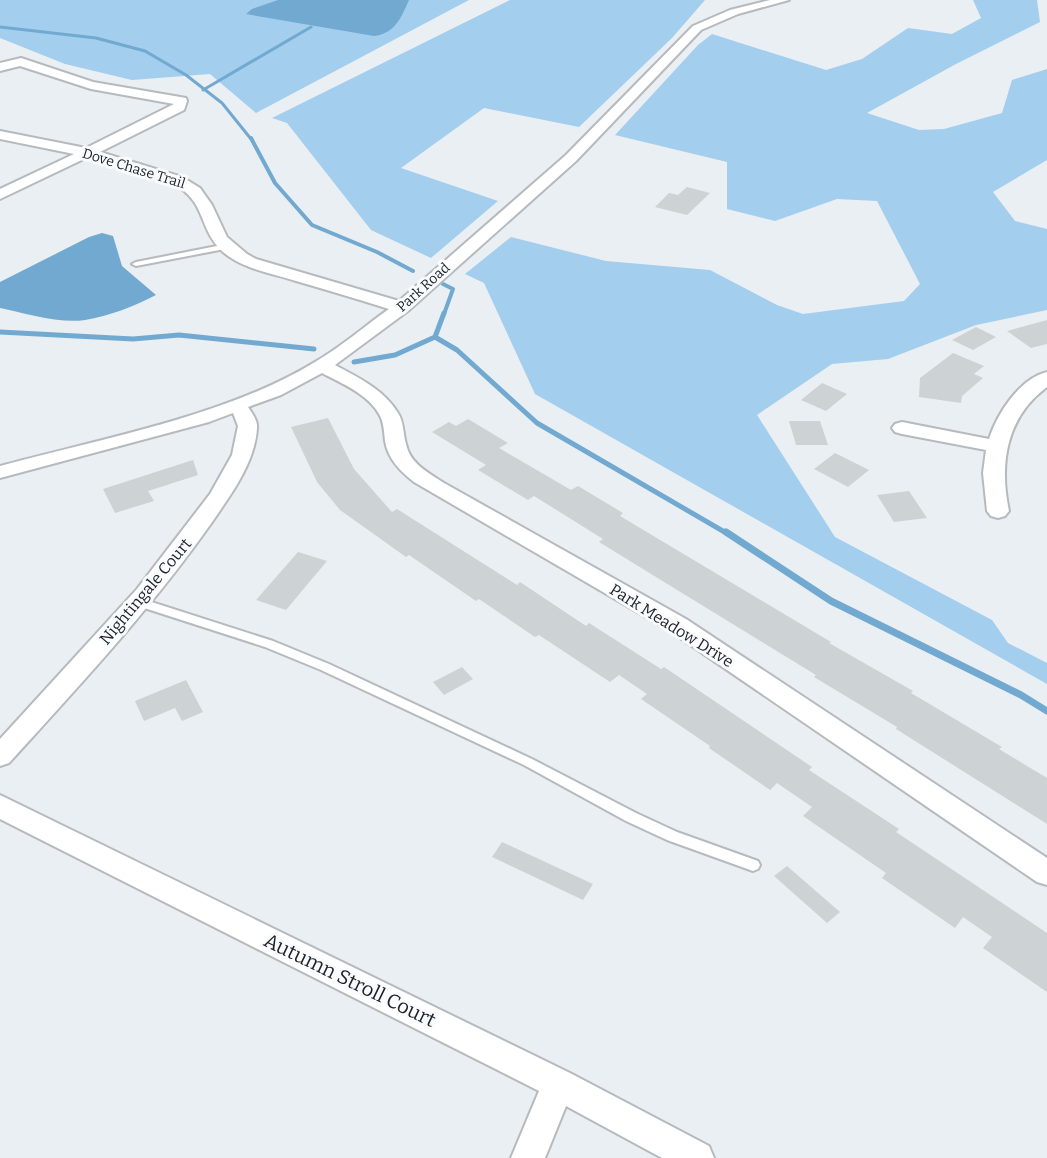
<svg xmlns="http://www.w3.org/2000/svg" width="1047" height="1158" font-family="Bitter,serif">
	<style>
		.green { fill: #a3ceed }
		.water { fill: #72a9d0 }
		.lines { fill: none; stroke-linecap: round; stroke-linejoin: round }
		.stream-far3 { stroke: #72a9d0; stroke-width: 3 }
		.stream-far2 { stroke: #72a9d0; stroke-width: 4 }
		.stream-far1 { stroke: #72a9d0; stroke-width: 5 }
		.stream { stroke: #72a9d0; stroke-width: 7 }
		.building { fill: #cdd2d5 }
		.service-casing { stroke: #b6babe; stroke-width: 4 }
		.minor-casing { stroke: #b6babe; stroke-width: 4 }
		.service { fill: #fff; fill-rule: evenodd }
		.minor { fill: #fff; fill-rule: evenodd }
		.labels { text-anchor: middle; stroke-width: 6; stroke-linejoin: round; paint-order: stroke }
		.far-street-label { font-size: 14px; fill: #1e2021; stroke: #f8fcff }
		.street-label { font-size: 16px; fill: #1e2021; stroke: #f8fcff }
		.near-street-label { font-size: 20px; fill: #1e2021; stroke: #f8fcff }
	</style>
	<rect width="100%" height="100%" fill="#eaeff3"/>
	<path class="green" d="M0,0H469L256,113L210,74L132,80L65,64L0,38Z
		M510,0H705L672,38L579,127L484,108L401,168L498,201L431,258L371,230L287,123L272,118Z
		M973,0H1037L1040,22L956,64L867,113L919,130L944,129L1002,113L1012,80L1047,69V160L993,192L1015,221L1047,229V310L976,325L888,359L832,364L757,415L835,537L992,620L1008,643L1047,663V684L535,394L484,283L465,274L511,237L606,261L710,270L777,305L803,314L904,301L920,284L877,201L837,199L775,221L727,209V162L615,135L698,45L712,34L826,70L862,59L908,28L952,34L981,18Z"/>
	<path class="water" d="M278,0H409C402,16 395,34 374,36L246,14L252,9Z
		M102,233L113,236L122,266L156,295C135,306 109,316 85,320C60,324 24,313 0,308V282L89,237Z"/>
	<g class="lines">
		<path class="stream-far3" d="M0,27L96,38L145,51L186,75L222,103L251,139
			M203,90L311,27"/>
		<path class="stream-far2" d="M251,138L275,183L312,225L377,252L413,271
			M443,284L453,289L444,314"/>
		<path class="stream-far1" d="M0,332L133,339L179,335L314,349
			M435,337L457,350L537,423L728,534
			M354,362L395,355L435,337L444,313"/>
		<path class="stream" d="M726,532L831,601L1021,695L1047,711"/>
	</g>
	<path class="building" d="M687,187L710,193L687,215L655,207L669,193L678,195Z
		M1047,320V344L1031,348L1007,331Z
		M976,327L996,337L973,350L952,340Z
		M953,353L984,366L974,374L983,378L962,396L961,403L919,397L920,378Z
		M822,383L847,394L826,411L801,400Z
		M328,418L354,469L392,512L397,509L517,585L520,582L586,626L589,623L661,669L664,667L812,767L809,770L899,829L896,832L1047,933V992L983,948L992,937L963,917L955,928L882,878L886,873L803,816L812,807L777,783L770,790L709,748L710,746L641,699L647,694L619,675L610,682L539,635L535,637L479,599L476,601L409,555L406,557L340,510L317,482L291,427Z
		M468,419L508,443L499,448L571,490L578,486L623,513L620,516L831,642L829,643L913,691L911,693L1002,747L999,749L1047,778V824L896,729L897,727L814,677L816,675L599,542L603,539L534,496L528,500L478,470L486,465L432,432L449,422L456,426Z
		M789,421H820L828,445H796Z
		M835,453L869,470L848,487L814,469Z
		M193,460L198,475L148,491L154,501L115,513L103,489Z
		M909,491L927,518L894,522L877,495Z
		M298,552L327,561L286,610L256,600Z
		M462,667L473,679L444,695L433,682Z
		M186,680L203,712L182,721L175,708L144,721L135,701Z
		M502,842L593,884L583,900L492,857Z
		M787,866L840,912L827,923L774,876Z"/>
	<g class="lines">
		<defs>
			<path id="service" d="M227,244L231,246L230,248L136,266L132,264L136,262Z
				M139,598L273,641L329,664L532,759L636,813L677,832L758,861L760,865L758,869L753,871L667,840L626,821L524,765L321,670L265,647L135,605L134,602L135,599Z"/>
			<path id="minor" d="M770,0H789L738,14L701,30L576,161L408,311L335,365C359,378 383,389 398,413C404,422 403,434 406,444C410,464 429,473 444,483L686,619L1047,858V885L1037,882L670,631L414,482C400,471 388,459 385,441C384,432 384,422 379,414C368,394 341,383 322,373L281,395L248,407C252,413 258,421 257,428C255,464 229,497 210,525C150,610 79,686 9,763L0,766V739L137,589L210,494L232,455L238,426L233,413L209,422L0,478V466C100,439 227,416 315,362C341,347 365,326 389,309C358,299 327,290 296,281C271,273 243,269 223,252C197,228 208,202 172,183L88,157L0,199V189L74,154L0,139V131L86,148L174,104L91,89L20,66L0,71V63L21,58L93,82L186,98L187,101L184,110L100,152L182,177L200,188L212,205L227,237L247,254L256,259L399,301L566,155L693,26L730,10Z
				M1047,372V387C1006,417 999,464 1009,511L1005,516L998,518L991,516L987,511L983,473L986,450L902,434L895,432L892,428L895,424L902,422L989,439C997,414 1019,379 1047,372Z
				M0,795L570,1073L709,1146L714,1158H662L566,1106L545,1158H511L539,1091L0,819Z"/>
		</defs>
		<use href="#service" class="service-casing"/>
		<use href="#minor" class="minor-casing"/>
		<use href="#service" class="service"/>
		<use href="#minor" class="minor"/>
	</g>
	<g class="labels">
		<g class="far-street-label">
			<text transform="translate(134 168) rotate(17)" y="5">Dove Chase Trail</text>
			<text transform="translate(423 287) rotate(-42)" y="5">Park Road</text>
		</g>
		<g class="street-label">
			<text transform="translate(145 591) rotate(-50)" y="6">Nightingale Court</text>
			<text transform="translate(672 625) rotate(32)" y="6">Park Meadow Drive</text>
		</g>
		<g class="near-street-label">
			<text transform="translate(350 980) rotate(26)" y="7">Autumn Stroll Court</text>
		</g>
	</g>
</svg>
